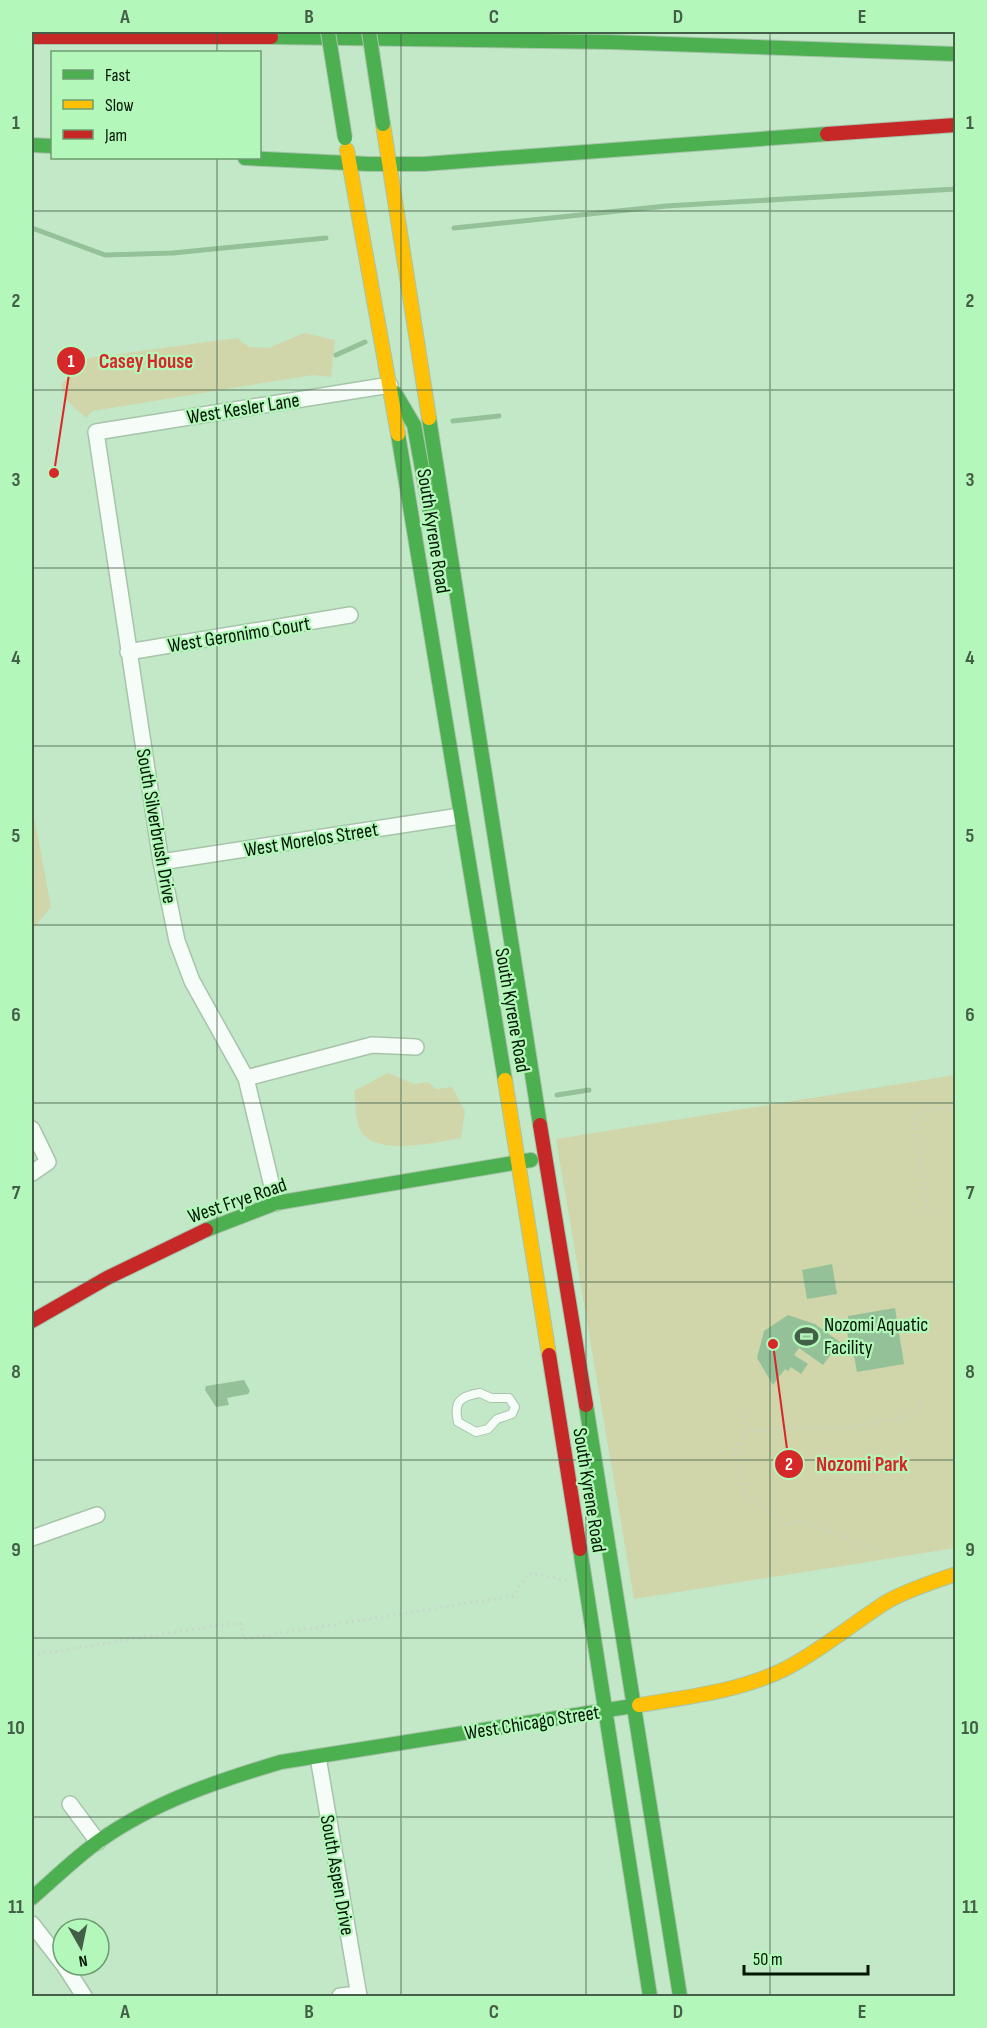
<svg xmlns="http://www.w3.org/2000/svg" width="987" height="2028" font-family="'Sofia Sans Condensed',sans-serif">
	<style>
		.green { fill: #d0d5aa }
		.water { fill: #95c199 }
		.lines { fill: none; stroke-linecap: round; stroke-linejoin: round }
		.stream { stroke: #95c199; stroke-width: 5 }
		.lane-casing { stroke: #a7c4aa; stroke-width: 10 }
		.street-casing { stroke: #a7c4aa; stroke-width: 18 }
		.fast-casing { stroke: #a7c4aa; stroke-width: 16 }
		.slow-casing { stroke: #a7c4aa; stroke-width: 16 }
		.jam-casing { stroke: #a7c4aa; stroke-width: 16 }
		.path { stroke: #c9d4ca; stroke-width: 3; stroke-dasharray: 1.5 4.5; stroke-linecap: butt }
		.lane { stroke: #f6fcf7; stroke-width: 8 }
		.street { stroke: #f6fcf7; stroke-width: 15 }
		.fast { stroke: #4caf50; stroke-width: 14 }
		.slow { stroke: #ffc107; stroke-width: 14 }
		.jam { stroke: #c62828; stroke-width: 14 }
		.fast-bridge-casing { stroke: #a7c4aa; stroke-width: 16; stroke-linecap: butt }
		.fast-bridge { stroke: #4caf50; stroke-width: 14 }
		.grid { fill: none; stroke: #445f47; stroke-width: 1.5; stroke-opacity: 0.55 }
		.labels { text-anchor: middle; stroke-width: 4.5; stroke-linejoin: round; paint-order: stroke }
		.street-label { font-size: 20px; fill: #001502; stroke: #b4f7ba }
		.poi-label { font-size: 20px; fill: #001502; stroke: #b4f7ba; text-anchor: start }
		.leader { fill: none; stroke: #d62828; stroke-width: 2 }
		.callout-dot { fill: #d62828; stroke: #b4f7ba; stroke-width: 2 }
		.mark-label { font-size: 18px; text-anchor: middle; font-weight: bold; fill: #fff }
		.callout-label { font-size: 21px; text-anchor: middle; font-weight: bold; fill: #d62828; stroke: #b4f7ba; stroke-width: 4.5; stroke-linejoin: round; paint-order: stroke }
		.neatline { fill: none; stroke: #445f47; stroke-width: 2 }
		.grid-label { font-size: 20px; text-anchor: middle; font-weight: bold; fill: #445f47 }
	</style>
	<rect width="100%" height="100%" fill="#c3e8c7"/>
	<path class="green" d="M304,333L335,340L331,377L313,375L92,411L86,418L65,399L61,384L89,358L237,338L249,347L269,348Z
		M32,806L51,907L32,930Z
		M388,1073L414,1084L428,1082L436,1089L452,1087L465,1111L461,1138C436,1142 373,1158 360,1129C355,1119 356,1102 354,1091Z
		M955,1075V1548L634,1599L556,1139Z"/>
	<path class="water" d="M832,1264L837,1294L807,1299L802,1270Z
		M895,1308L904,1364L857,1372L854,1356H851L845,1320L848,1319V1316Z
		M788,1315L815,1324L840,1342L823,1365L799,1348L794,1355L808,1364L801,1374L791,1367L788,1371L785,1369L773,1385L757,1358L764,1331Z
		M244,1380L250,1391L248,1394L227,1398L229,1405L216,1407L205,1390L206,1386Z"/>
	<g class="lines">
		<path class="stream" d="M32,228L105,255L173,253L326,238
			M454,228L666,206L956,189
			M336,355L365,342
			M453,421L499,416
			M557,1095L589,1090"/>
		<defs>
			<path id="lane" d="M480,1393L491,1398H509L515,1407L512,1414L497,1419L488,1429L476,1432L458,1422C453,1401 461,1396 480,1393Z"/>
			<path id="street" d="M128,652L350,615
				M161,862L460,816
				M246,1078L372,1045L416,1047
				M32,1129L48,1162L32,1173
				M276,1203L246,1078L192,981L177,941L161,862L96,432L390,385
				M32,1538L97,1515
				M318,1757L359,1996
				M70,1804L98,1842
				M32,1924L63,1964
				M64,1965L84,1996
				M340,1996L358,1994"/>
			<path id="fast" d="M271,37L610,42L956,54
				M32,145L52,146
				M245,158L369,164H424L827,134
				M395,393L414,425L430,512
				M429,418L540,1125
				M398,434L505,1080
				M206,1230L276,1203L531,1160
				M586,1405L680,1996
				M580,1549L650,1996
				M32,1898C54,1879 75,1858 99,1841C154,1802 217,1781 281,1762L639,1705"/>
			<path id="slow" d="M383,124L429,418
				M347,150L398,434
				M505,1080L549,1355
				M639,1705C688,1697 740,1691 785,1669C822,1650 853,1623 888,1601C910,1589 933,1582 956,1574"/>
			<path id="jam" d="M32,37H271
				M827,134L956,125
				M540,1125L586,1405
				M32,1321L107,1278L206,1230
				M549,1355L580,1549"/>
		</defs>
		<use href="#lane" class="lane-casing"/>
		<use href="#street" class="street-casing"/>
		<use href="#fast" class="fast-casing"/>
		<use href="#slow" class="slow-casing"/>
		<use href="#jam" class="jam-casing"/>
		<path class="path" d="M928,1213L914,1122L916,1115L925,1111L956,1106
			M742,1410L747,1430L735,1449L745,1493L785,1524L801,1521L877,1550
			M747,1430L757,1431L780,1428H846L911,1416L921,1401
			M32,1655L226,1624H241L244,1639L513,1596L529,1573L567,1580"/>
		<use href="#lane" class="lane"/>
		<use href="#street" class="street"/>
		<use href="#fast" class="fast"/>
		<use href="#slow" class="slow"/>
		<use href="#jam" class="jam"/>
		<defs>
			<path id="fast-bridge" d="M328,32L345,138
				M369,32L383,124"/>
		</defs>
		<use href="#fast-bridge" class="fast-bridge-casing"/>
		<use href="#fast-bridge" class="fast-bridge"/>
	</g>
	<path class="grid" d="M217,32V52M401,32V1996M586,32V1996M770,32V1996M217,158V1996M32,211H956M32,390H956M32,568H956M32,746H956M32,925H956M32,1103H956M32,1282H956M32,1460H956M32,1638H956M32,1817H956"/>
	<defs>
		<symbol id="stadium-bare" viewBox="-9 -9 18 18"><path d="M0-5a6.5 5 0 1 0 0 10a6.5 5 0 1 0 0-10ZM-3.5-1.8h7v3.6h-7Z" fill="#445f47" stroke="#b4f7ba" stroke-width="2.5" paint-order="stroke"/></symbol>
	</defs>
	<g fill-rule="evenodd">
		<use href="#stadium-bare" x="790" y="1320" width="33" height="33"/>
	</g>
	<g class="labels">
		<g class="street-label">
			<text transform="translate(243 408) rotate(-9)" y="7">West Kesler Lane</text>
			<text transform="translate(434 531) rotate(81)" y="7">South Kyrene Road</text>
			<text transform="translate(239 634) rotate(-9)" y="7">West Geronimo Court</text>
			<text transform="translate(157 826) rotate(80)" y="7">South Silverbrush Drive</text>
			<text transform="translate(311 839) rotate(-9)" y="7">West Morelos Street</text>
			<text transform="translate(513 1010) rotate(80)" y="7">South Kyrene Road</text>
			<text transform="translate(237 1200) rotate(-19)" y="7">West Frye Road</text>
			<text transform="translate(590 1490) rotate(81)" y="7">South Kyrene Road</text>
			<text transform="translate(532 1722) rotate(-9)" y="7">West Chicago Street</text>
			<text transform="translate(338 1875) rotate(80)" y="7">South Aspen Drive</text>
		</g>
		<g class="poi-label">
			<text x="824" y="1331">Nozomi Aquatic<tspan x="824" dy="23">Facility</tspan></text>
		</g>
	</g>
	<path class="leader" d="M54 473L71 361M773 1344L789 1464"/>
	<g class="callout-dot">
		<circle cx="54" cy="473" r="6"/>
		<circle cx="773" cy="1344" r="6"/>
		<circle cx="71" cy="361" r="15"/>
		<circle cx="789" cy="1464" r="15"/>
	</g>
	<g class="mark-label">
		<text x="71" y="367">1</text>
		<text x="789" y="1470">2</text>
	</g>
	<g class="callout-label">
		<text x="146" y="368">Casey House</text>
		<text x="862" y="1471">Nozomi Park</text>
	</g>
	<rect width="987" height="2028" fill="none" stroke="#b4f7ba" stroke-width="66"/>
	<rect x="51" y="51" width="210" height="108" fill="#b4f7ba" stroke="#6c9d70" stroke-width="1.5"/>
	<rect x="63" y="70" width="30" height="9" fill="#4caf50" stroke="#6c9d70" stroke-width="1.5"/>
	<text x="105" y="81" font-size="18" fill="#001502">Fast</text>
	<rect x="63" y="100" width="30" height="9" fill="#ffc107" stroke="#6c9d70" stroke-width="1.5"/>
	<text x="105" y="111" font-size="18" fill="#001502">Slow</text>
	<rect x="63" y="130" width="30" height="9" fill="#c62828" stroke="#6c9d70" stroke-width="1.5"/>
	<text x="105" y="141" font-size="18" fill="#001502">Jam</text>
	<g transform="translate(81 1947) rotate(171)"><circle r="28" fill="#b4f7ba" stroke="#6c9d70" stroke-width="1.5"/>
	<path d="M0-4.5L10 22L0 15L-10 22Z" fill="#445f47"/>
	<text y="-9" font-size="16" font-weight="bold" text-anchor="middle" fill="#001502">N</text>
	</g>
	<path d="M744 1965v9h124v-9" fill="none" stroke="#001502" stroke-width="3"/>
	<text x="753" y="1965" font-size="18" fill="#001502" stroke="#b4f7ba" stroke-width="4.5" paint-order="stroke">50 m</text>
	<rect x="33" y="33" width="921" height="1962" class="neatline"/>
	<g class="grid-label">
		<text x="125" y="23">A</text>
		<text x="309" y="23">B</text>
		<text x="494" y="23">C</text>
		<text x="678" y="23">D</text>
		<text x="862" y="23">E</text>
		<text x="16" y="129">1</text>
		<text x="970" y="129">1</text>
		<text x="16" y="307">2</text>
		<text x="970" y="307">2</text>
		<text x="16" y="486">3</text>
		<text x="970" y="486">3</text>
		<text x="16" y="664">4</text>
		<text x="970" y="664">4</text>
		<text x="16" y="842">5</text>
		<text x="970" y="842">5</text>
		<text x="16" y="1021">6</text>
		<text x="970" y="1021">6</text>
		<text x="16" y="1199">7</text>
		<text x="970" y="1199">7</text>
		<text x="16" y="1378">8</text>
		<text x="970" y="1378">8</text>
		<text x="16" y="1556">9</text>
		<text x="970" y="1556">9</text>
		<text x="16" y="1734">10</text>
		<text x="970" y="1734">10</text>
		<text x="16" y="1913">11</text>
		<text x="970" y="1913">11</text>
		<text x="125" y="2018">A</text>
		<text x="309" y="2018">B</text>
		<text x="494" y="2018">C</text>
		<text x="678" y="2018">D</text>
		<text x="862" y="2018">E</text>
	</g>
</svg>
